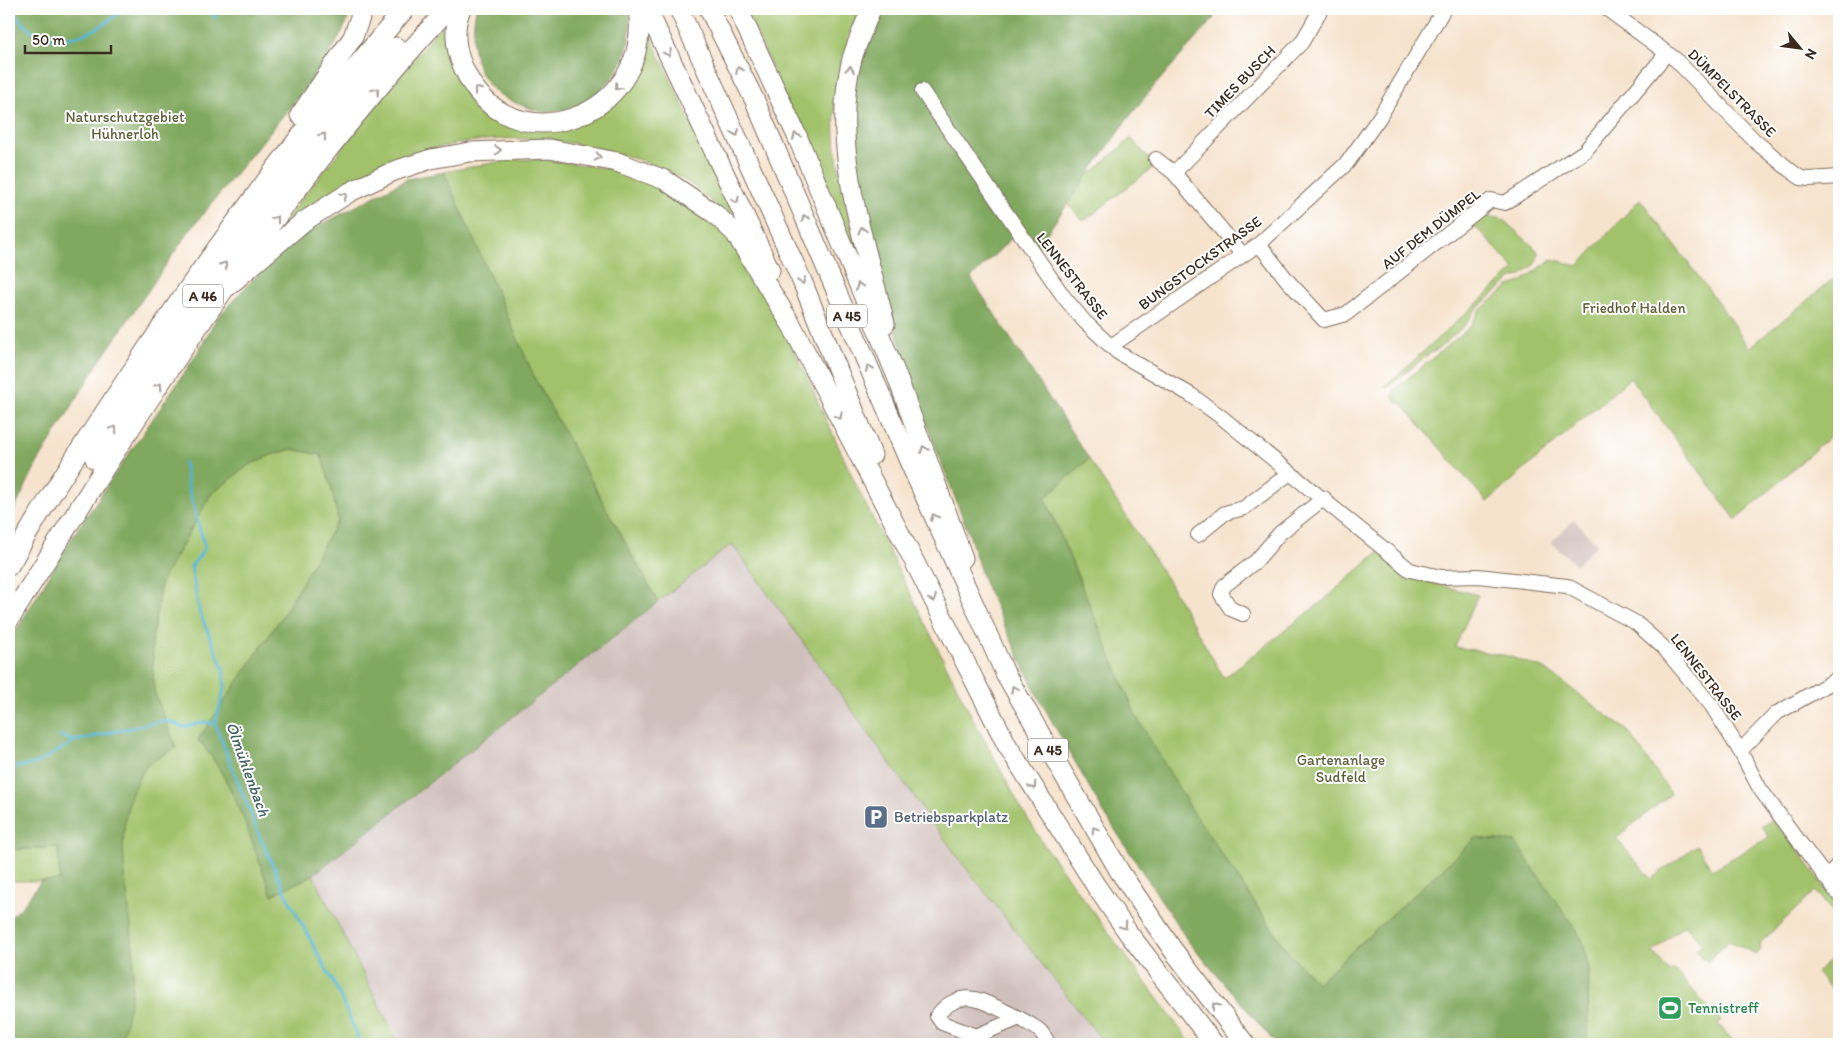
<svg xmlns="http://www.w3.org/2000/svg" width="1848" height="1053" viewBox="0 0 1848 1053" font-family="Itim,sans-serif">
<rect width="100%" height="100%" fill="#fff"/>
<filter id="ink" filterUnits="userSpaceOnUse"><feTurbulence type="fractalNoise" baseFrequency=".02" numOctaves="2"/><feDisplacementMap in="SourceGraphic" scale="10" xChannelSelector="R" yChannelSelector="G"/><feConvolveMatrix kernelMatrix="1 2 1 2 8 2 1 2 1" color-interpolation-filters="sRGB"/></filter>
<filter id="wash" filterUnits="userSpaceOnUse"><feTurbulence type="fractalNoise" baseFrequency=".0096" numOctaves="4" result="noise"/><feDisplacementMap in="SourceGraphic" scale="20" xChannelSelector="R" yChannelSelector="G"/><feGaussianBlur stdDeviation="1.12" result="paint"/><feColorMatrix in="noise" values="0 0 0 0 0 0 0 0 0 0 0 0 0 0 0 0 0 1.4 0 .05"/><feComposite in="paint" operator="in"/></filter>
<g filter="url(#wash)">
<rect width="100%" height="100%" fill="#f6e3cd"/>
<!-- industrial -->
<path fill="#d0c0bc" d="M1574,520L1597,544L1576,565L1551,542Z
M732,544L959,859L1105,1044H399L313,875Z"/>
<!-- green -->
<path fill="#a1c26b" stroke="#6e7644" d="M746,9H860C812,116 841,185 870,291Z
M442,24C445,55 454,82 477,105L582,123L601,114L617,100L628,86L646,27L740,228C724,213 707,196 689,183C664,166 634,158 605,150C482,119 369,153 274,233Z
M1131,138L1155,166L1084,221L1062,199Z
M541,159L604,168L634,176L659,186L715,224L732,244L771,299L857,487L970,713L1021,808L1046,848L1191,1044H1105L959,859L732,544L658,602L536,381L444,172L508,160Z
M1640,199L1720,305L1749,348L1833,279L1839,294V428L1736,520L1630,378L1487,502L1400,402L1398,404L1392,397L1395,389L1469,328L1479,311L1509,286L1521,282L1552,259L1578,266Z
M1483,210L1489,217L1501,218L1536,249L1539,254L1534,265L1520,276L1511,279L1474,311L1466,324L1437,350L1428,354L1387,388L1384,387L1515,269L1470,221Z
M292,449L321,455L331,486L338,520L285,612L198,740C235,780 252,845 272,895L313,875L399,1044H120C129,1017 135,979 133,950C130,890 107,822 145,768C151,760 167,753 176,747L154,691L152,640L161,582L211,494L249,465L271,455Z
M1089,459L1167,579L1224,678L1324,600L1378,552L1406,574L1420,580L1478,595L1455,647L1508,656L1545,669L1628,731L1671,794L1616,838L1651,879L1697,845L1712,870L1769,837L1762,826L1775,818L1838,906L1832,911L1815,891L1761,942L1760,951L1756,954L1729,941L1707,962L1695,950L1702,944L1685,924L1653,952L1670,972L1673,969L1721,1021L1718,1024L1736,1044H1587L1589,970L1582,939L1515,842L1476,838L1317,983L1287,951L1190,807L1136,716L1045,498Z
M58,847L60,881H9V850Z
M1839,951V997L1816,973Z"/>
<!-- forest -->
<path fill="#80a85f" stroke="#5e693e" d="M9,9H350L347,22L335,45L303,91L187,234L97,365L35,467L9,521Z
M476,9H628C639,59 601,107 551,112C541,113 530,108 521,105C475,89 468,52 476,9Z
M880,9H1217L1213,19L1149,92L1126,121L1037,247L1023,227L971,278L1089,459L1045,498L1136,716L1190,807L1287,951L1317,983L1476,838L1515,842L1582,939L1589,970L1587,1044H1276L1188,941L1104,813L1037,695L984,582L969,534L912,386L872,249L852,139L853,100L863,51Z
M444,172L536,381L658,602L313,875L272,895C252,845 235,780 198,740L285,612L338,520L331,486L321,455L292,449L271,455L249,465L211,494L161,582L152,640L154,691L176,748C167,753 151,760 145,768C107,822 130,890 133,950C135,979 129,1017 120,1044H9V918L20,909L41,881L60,880L58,847L9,850V642L75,533L197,354L216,319L253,279L304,234L407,179Z"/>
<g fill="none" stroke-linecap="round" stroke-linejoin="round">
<!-- stream -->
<path stroke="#50b3cf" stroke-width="3" d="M11,9C18,18 26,28 36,33C64,48 103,30 122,9
M209,9L216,18
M184,462L188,487L205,548L191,567L199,611L223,668L225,686L215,724L259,835L287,896L338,991L361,1044
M60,736L75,741
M17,767L38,763L75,741L138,726L161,721L171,722L183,727L205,722L215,724"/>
</g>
</g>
<g filter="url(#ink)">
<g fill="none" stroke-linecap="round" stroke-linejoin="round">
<defs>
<path id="minor" d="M1607,9L1675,59L1755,141L1791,171L1801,178L1809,179L1839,177
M922,91L1064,297L1084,321L1117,352L1191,395L1220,416L1410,570L1441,577L1478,576L1567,586L1636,623L1663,647L1712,706L1740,751L1760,789L1839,895
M1156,159L1174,173
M1259,244L1287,280L1324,320L1346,314L1491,200L1505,203L1585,151L1667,53
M1243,255L1174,173L1302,42L1321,9
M1111,346L1259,244L1347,163L1379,118L1444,9
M1198,535L1225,513L1244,508L1290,473
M1243,614L1231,609L1221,594L1224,586L1256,561L1280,533L1324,498
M1740,751L1777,713L1839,678
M1825,878L1839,864
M1017,1019L976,1036L942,1023L937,1016C945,1004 960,996 974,999C986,1001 1031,1023 1040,1031C1044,1035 1046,1040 1049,1044"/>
<path id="highway" d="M461,9C453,27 455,49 463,67C506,169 654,120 638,9
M647,9L770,270
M679,9L802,281L872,455
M709,9L755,101L909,461L1005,673L1120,872L1173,950L1245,1044
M738,9L797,136L898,379L963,558
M871,9C865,25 857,42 852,59C829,146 865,240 885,324
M300,115L353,37L363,9
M227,287L303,222L350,192L394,171L431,159L470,152L550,149L617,162L665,180L715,214L735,233L792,326L911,555L1007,745L1096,886L1129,934L1214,1044
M95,459C184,314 284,174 396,47
M9,566C44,503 84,444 124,383C210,253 302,127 405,9
M9,620C141,408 277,193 448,9"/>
</defs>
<!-- minor casing -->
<use href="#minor" stroke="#7c6b5b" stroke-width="16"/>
<!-- highway casing -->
<use href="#highway" stroke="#7c6b5b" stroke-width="21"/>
<!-- minor -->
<use href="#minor" stroke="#fff" stroke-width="14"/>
<!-- highway -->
<use href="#highway" stroke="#fff" stroke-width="19"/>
</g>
<!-- one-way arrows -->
<defs><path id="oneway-chevron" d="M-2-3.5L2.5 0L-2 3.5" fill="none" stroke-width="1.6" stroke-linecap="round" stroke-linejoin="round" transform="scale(1.25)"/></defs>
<g stroke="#a79f9a">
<use href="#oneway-chevron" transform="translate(668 53) rotate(65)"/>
<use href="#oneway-chevron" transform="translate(850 69) rotate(-81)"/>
<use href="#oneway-chevron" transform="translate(739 70) rotate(-116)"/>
<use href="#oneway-chevron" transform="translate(618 87) rotate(130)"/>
<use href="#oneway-chevron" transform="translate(477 90) rotate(-128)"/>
<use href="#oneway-chevron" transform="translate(376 91) rotate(-51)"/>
<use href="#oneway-chevron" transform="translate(736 133) rotate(66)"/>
<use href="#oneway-chevron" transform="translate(323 136) rotate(-52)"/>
<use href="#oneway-chevron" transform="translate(796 136) rotate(-114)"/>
<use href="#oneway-chevron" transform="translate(498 150) rotate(-4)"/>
<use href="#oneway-chevron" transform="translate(598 157) rotate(13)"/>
<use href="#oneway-chevron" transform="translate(344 196) rotate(-32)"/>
<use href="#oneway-chevron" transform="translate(736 200) rotate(64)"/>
<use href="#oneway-chevron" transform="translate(805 218) rotate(-113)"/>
<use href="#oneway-chevron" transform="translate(276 219) rotate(-54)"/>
<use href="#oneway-chevron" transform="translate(862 230) rotate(-105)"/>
<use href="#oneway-chevron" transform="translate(224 265) rotate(-54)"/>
<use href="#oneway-chevron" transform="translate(802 281) rotate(67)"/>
<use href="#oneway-chevron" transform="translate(859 286) rotate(-113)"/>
<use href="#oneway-chevron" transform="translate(869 368) rotate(-113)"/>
<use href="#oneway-chevron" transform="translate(159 386) rotate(-56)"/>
<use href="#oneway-chevron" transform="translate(839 416) rotate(62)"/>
<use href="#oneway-chevron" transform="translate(114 429) rotate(-58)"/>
<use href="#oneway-chevron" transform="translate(924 449) rotate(-111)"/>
<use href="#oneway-chevron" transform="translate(934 517) rotate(-114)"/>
<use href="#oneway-chevron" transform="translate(933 599) rotate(64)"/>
<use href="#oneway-chevron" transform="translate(1014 689) rotate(-119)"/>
<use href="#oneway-chevron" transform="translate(1033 786) rotate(58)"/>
<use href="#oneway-chevron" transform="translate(1095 830) rotate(-121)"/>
<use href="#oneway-chevron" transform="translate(1124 926) rotate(55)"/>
<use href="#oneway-chevron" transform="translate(1215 1006) rotate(-126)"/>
</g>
</g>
<!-- icons -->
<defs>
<symbol id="parking-square" viewBox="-11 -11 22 22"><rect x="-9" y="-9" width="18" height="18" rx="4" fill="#5c6f8a" stroke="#fff"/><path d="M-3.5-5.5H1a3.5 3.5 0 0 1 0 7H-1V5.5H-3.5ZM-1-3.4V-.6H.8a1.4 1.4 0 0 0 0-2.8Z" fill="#fff"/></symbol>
<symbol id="stadium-square" viewBox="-11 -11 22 22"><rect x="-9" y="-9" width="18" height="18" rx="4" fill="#2e9e5b" stroke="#fff"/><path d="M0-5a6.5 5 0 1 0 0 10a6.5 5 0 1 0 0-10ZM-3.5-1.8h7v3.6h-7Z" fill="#fff"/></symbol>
</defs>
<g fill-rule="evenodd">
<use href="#parking-square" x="862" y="803" width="28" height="28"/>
<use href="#stadium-square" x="1656" y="994" width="28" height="28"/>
</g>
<g text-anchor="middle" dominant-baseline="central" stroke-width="4" stroke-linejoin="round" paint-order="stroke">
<!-- shield labels -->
<g fill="#fff" stroke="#766a62" stroke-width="1">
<rect x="183" y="284.5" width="40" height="23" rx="4"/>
<rect x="827" y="304.5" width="40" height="23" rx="4"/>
<rect x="1028" y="738.5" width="40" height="23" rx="4"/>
</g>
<g font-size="14" font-weight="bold" fill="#3b2a1e">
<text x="203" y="296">A 46</text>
<text x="847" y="316">A 45</text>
<text x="1048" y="750">A 45</text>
</g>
<!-- street labels -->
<g font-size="15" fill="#3b2a1e" stroke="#fff">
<text transform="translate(1240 82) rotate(-46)">TIMES BUSCH</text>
<text transform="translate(1732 93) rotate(45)">DÜMPELSTRASSE</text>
<text transform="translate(1431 229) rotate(-38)">AUF DEM DÜMPEL</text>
<text transform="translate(1200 263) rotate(-36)">BUNGSTOCKSTRASSE</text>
<text transform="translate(1072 276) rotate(52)">LENNESTRASSE</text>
<text transform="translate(1706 677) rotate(52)">LENNESTRASSE</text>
</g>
<!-- park labels -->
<g font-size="15" fill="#5f5f39" stroke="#fff">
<text x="125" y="117">Naturschutzgebiet<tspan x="125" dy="17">Hühnerloh</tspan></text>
<text x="1634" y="308">Friedhof Halden</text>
<text x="1341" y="760">Gartenanlage<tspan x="1341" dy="17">Sudfeld</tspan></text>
</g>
<!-- service labels -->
<g font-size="15" fill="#4e5e75" stroke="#fff" text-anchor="start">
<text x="894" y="817">Betriebsparkplatz</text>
</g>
<!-- leisure labels -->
<g font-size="15" fill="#27864d" stroke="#fff" text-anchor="start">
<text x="1688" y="1008">Tennistreff</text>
</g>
<!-- water labels -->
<g font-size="16" font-style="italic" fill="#436165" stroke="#fff">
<text transform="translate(248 769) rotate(70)">Ölmühlenbach</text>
</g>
</g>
<!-- margin -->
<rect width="1848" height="1053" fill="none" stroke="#fff" stroke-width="30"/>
<!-- north arrow -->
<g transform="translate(1800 48) rotate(119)" stroke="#ffffff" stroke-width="4" paint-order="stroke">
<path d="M0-4L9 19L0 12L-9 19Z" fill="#3b2a1e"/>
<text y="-8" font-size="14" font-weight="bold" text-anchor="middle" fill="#3b2a1e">N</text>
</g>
<!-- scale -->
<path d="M25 45v8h86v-8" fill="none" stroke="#3b2a1e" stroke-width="2.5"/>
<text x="32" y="45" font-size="15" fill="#3b2a1e" stroke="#ffffff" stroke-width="4" paint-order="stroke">50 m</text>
</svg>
